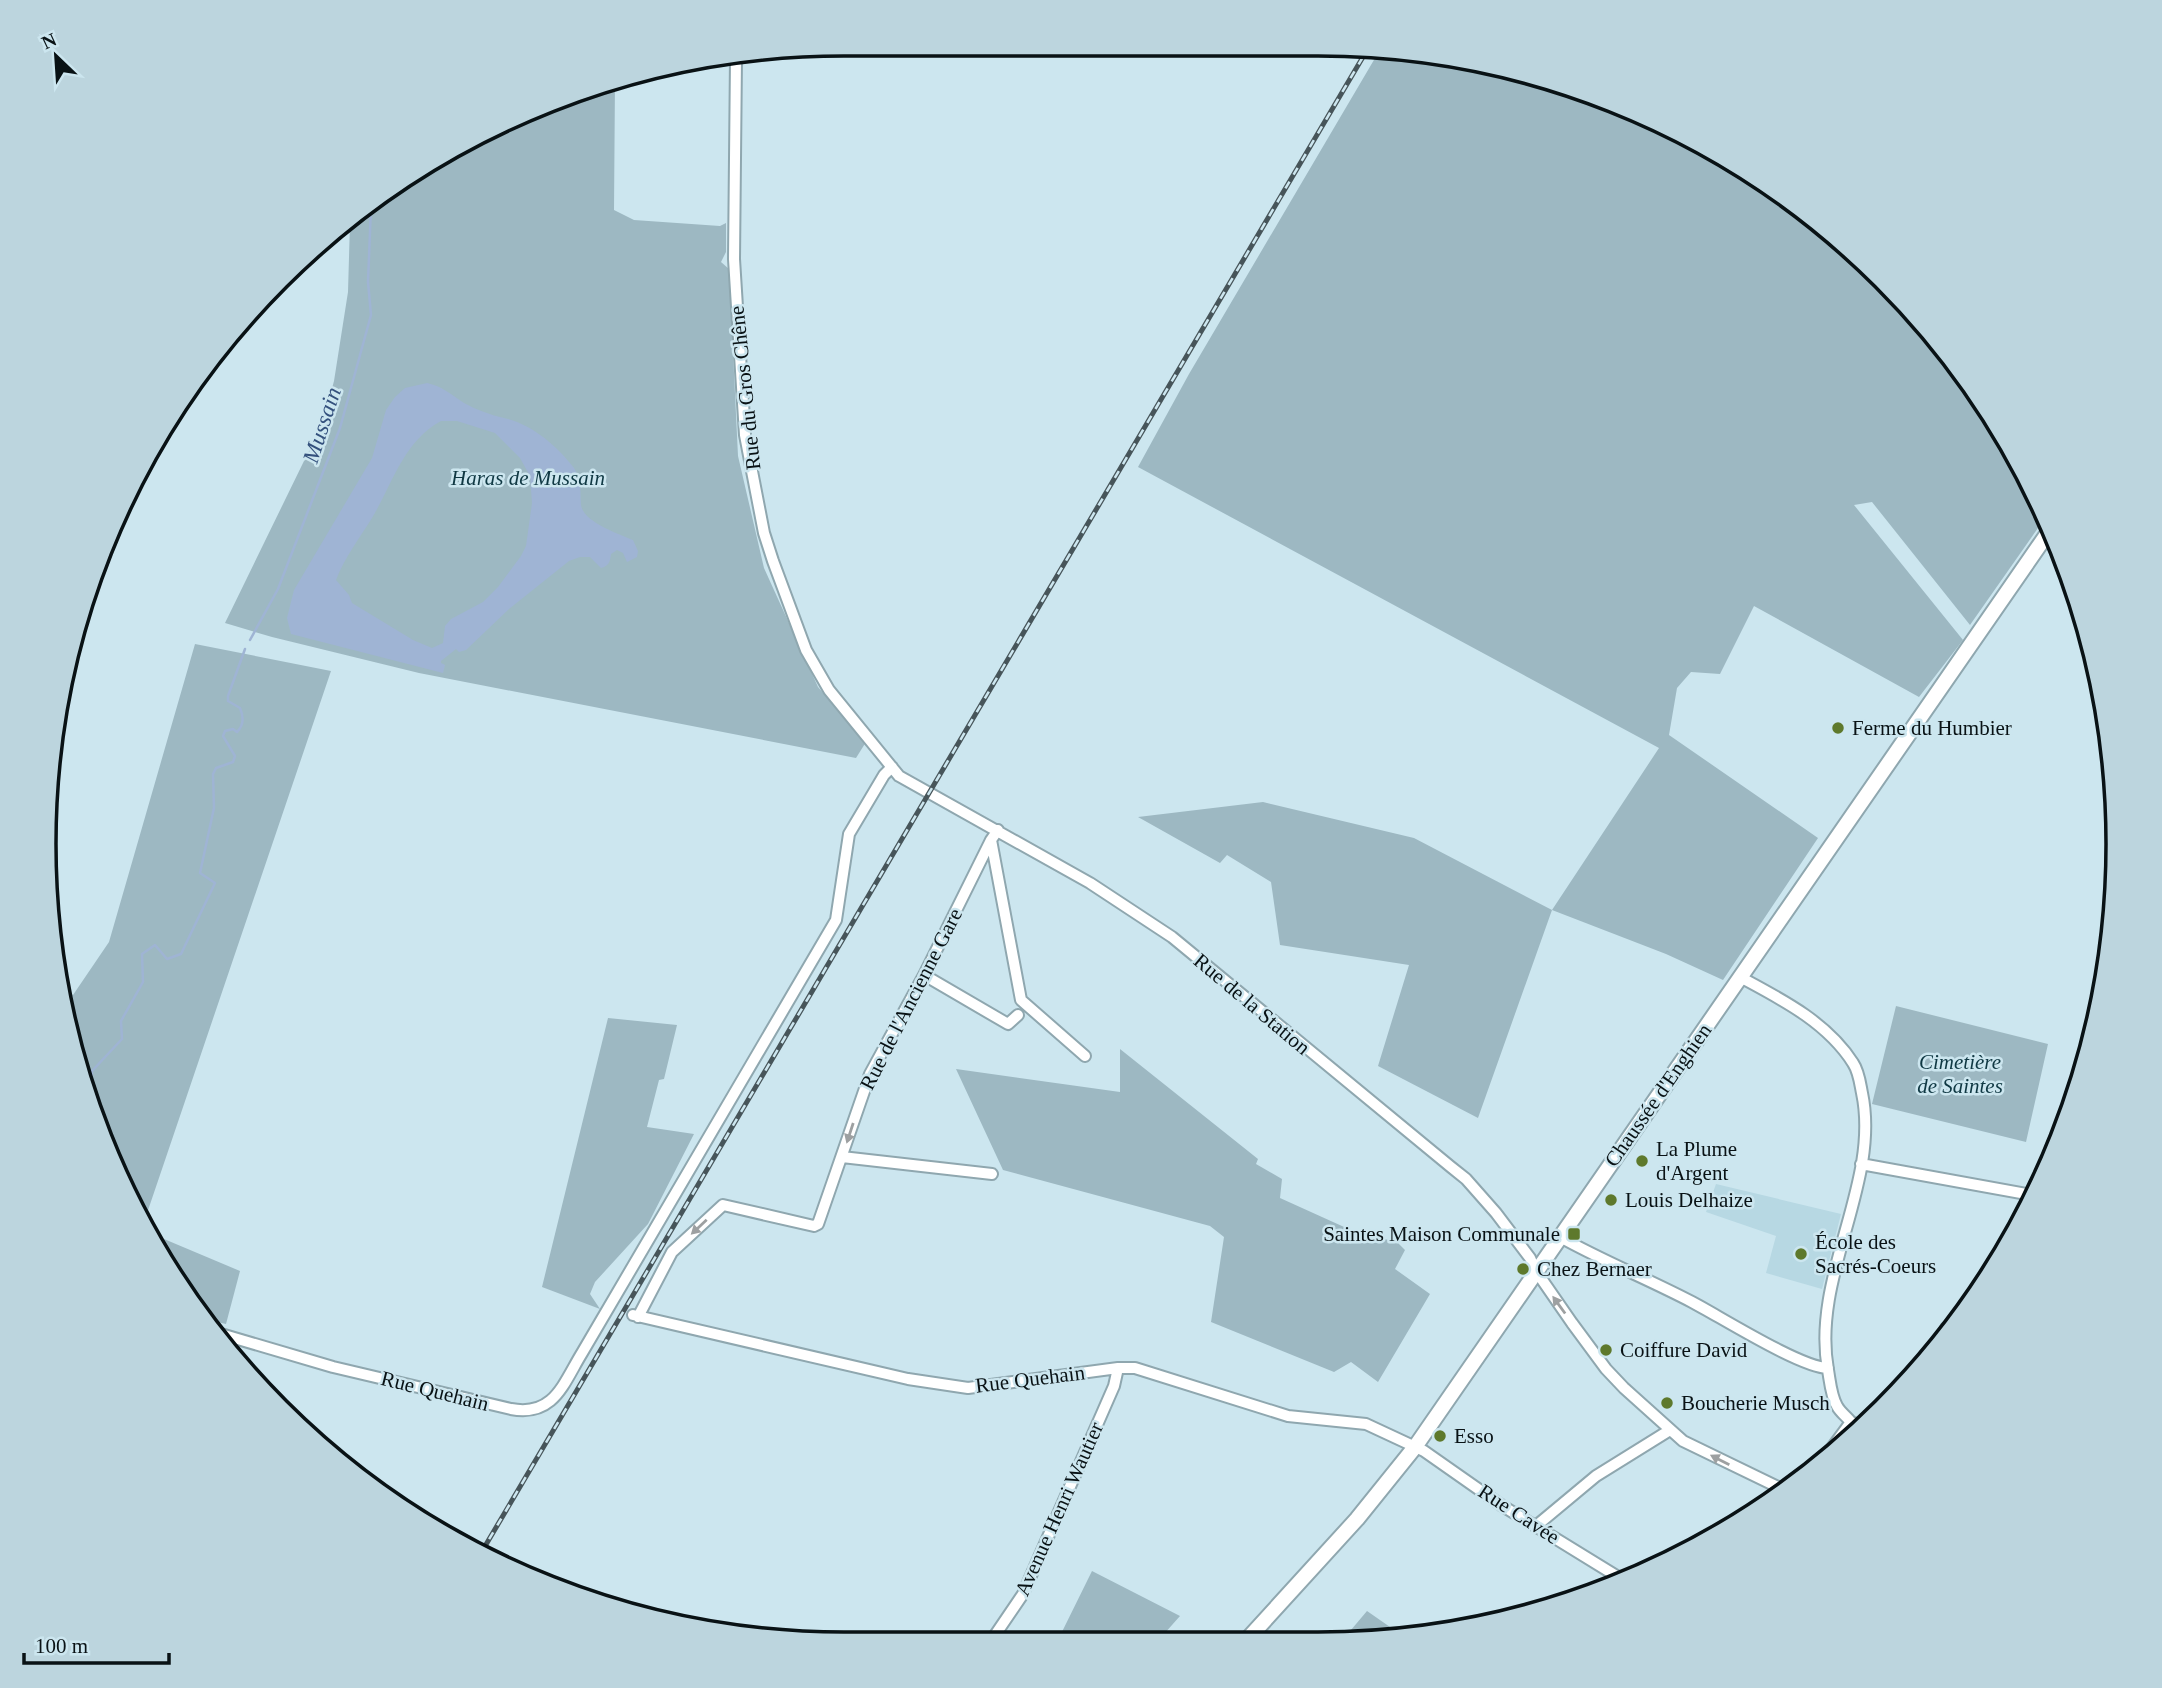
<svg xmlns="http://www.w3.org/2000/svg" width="2162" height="1688" viewBox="0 0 2162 1688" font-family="'Times New Roman',serif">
<rect width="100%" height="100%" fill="#cce6ef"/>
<!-- built -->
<path fill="#b7d8e3" d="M1716,1184L1841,1214L1822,1289L1766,1273L1776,1236L1706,1212Z"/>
<!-- green -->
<path fill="#9db8c2" d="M1381,48L1576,86L1718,151L1805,209L1919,316L2011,444L2045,518L1970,625L1872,502L1854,505L1963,640L1919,697L1754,606L1720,674L1691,672L1677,688L1669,735L1818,838L1723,980L1666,954L1552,910L1478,1118L1378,1066L1409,965L1280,945L1271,882L1227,855L1220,863L1138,817L1263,802L1414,838L1552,910L1659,748L1138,467L1189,374Z
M615,80L614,210L634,220L720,226L726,223V252L721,262L729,269L738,456L764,568L818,687L866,742L856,758L419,673L272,637L225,623L323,422L334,381L348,292L350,223L444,151Z
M195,644L331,671L143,1225L71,1052L63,988L73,995L109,942Z
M1896,1006L2048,1044L2026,1142L1872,1104Z
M608,1018L677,1025L664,1079L659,1080L647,1127L694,1134L648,1224L595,1282L590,1294L600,1309L542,1287Z
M1120,1049L1258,1159L1256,1164L1282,1179L1280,1198L1364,1236L1396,1241L1405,1250L1395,1269L1430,1294L1378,1382L1351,1362L1334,1372L1211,1322L1224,1237L1210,1226L1003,1170L956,1069L1120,1092Z
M145,1231L240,1271L226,1324L204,1319L151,1244Z
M1092,1571L1180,1616L1156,1643L1056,1644Z
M1367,1611L1403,1636L1371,1643H1340Z"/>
<!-- water -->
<path fill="#9fb4d4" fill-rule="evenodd" d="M427,383C442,386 452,395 464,403C477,410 491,415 504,418C532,424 557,446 574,468C582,480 580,492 581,505C583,522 619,534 633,540L638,551L637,557L627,562L623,553L617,550L611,554C610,562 609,566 601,568L590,557H580L569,561L509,609L466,650L459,652L456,649L441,661V663L445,665L443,673L291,634L287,618L294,590L372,458L386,410L395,397L405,388ZM441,421H457L495,433L520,458L530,476L532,503L526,546L521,556L498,587L483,602L451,619L445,626L443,643L432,648L413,640L352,603L349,595L336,580C345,557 359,539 372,518C393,483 403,442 441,421Z"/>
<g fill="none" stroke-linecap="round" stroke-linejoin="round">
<!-- stream -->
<path stroke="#9fb4d4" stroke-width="2.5" d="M250,640L278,589L340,428L371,315L368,282L371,207
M90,1096L92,1071L122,1039L121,1021L143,982L142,954L155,945L167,959L181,954L215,883L200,873L214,808L213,774L216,768L233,762L235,756L223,736L225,731L233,729L237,732C244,725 244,717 240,708L228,701V696L245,649"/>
<defs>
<path id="minor" d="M736,58L734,259L745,435L764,533L773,561L806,650L829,690L899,776L1090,883L1172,937L1451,1167L1466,1179L1496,1213L1530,1258L1536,1271L1572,1323L1606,1369L1624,1388L1683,1441L1784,1490
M991,840L1021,1000L1085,1056
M924,975L1008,1024L1018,1015
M1740,977C1781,999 1827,1022 1853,1063C1859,1072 1860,1083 1862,1093C1881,1183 1811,1276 1828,1370C1830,1381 1831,1396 1837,1406C1840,1412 1847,1417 1851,1422
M842,1157L992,1174
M1861,1164L2037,1196
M1560,1237C1603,1261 1648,1279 1692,1302C1719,1316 1801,1368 1828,1368
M633,1315L908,1379L968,1388L1118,1368H1135L1288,1416L1366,1424L1424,1451L1501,1505L1623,1580
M638,1317L672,1252L723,1205L814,1226L818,1224L870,1074L924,975L991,840L998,830
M214,1332L333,1367L511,1409C554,1417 563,1384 582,1353L836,920L849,834L884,775L892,767
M1941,1344L1946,1328
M1820,1464L1851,1422L1863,1427
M1536,1526L1596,1476L1670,1430
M989,1644L1023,1594L1114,1386L1118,1368"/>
<path id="major" d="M1244,1643L1357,1519L1415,1447L2050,530"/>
</defs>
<!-- minor casing -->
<use href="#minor" stroke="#8fa7af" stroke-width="14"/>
<!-- major casing -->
<use href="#major" stroke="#8fa7af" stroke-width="18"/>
<!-- minor -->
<use href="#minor" stroke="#fff" stroke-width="10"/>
<!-- major -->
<use href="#major" stroke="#fff" stroke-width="14"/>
<defs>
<path id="rail" d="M481,1553L1370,45"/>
</defs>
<!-- rail casing -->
<use href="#rail" stroke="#47555a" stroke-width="5"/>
<!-- rail -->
<use href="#rail" stroke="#cce6ef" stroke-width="2.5" stroke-dasharray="8" stroke-linecap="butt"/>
</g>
<!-- one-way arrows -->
<defs><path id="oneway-solid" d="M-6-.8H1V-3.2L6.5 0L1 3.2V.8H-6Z" transform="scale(1.75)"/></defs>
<g fill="#9da0a1">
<use href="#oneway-solid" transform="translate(850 1133) rotate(108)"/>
<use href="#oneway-solid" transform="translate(699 1227) rotate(137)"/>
<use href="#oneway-solid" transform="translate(1559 1305) rotate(-126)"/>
<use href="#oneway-solid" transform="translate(1720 1460) rotate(-153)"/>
</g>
<!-- markers -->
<g fill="#5e792c" stroke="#cce6ef" stroke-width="2.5">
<circle cx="1838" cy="728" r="7"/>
<circle cx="1642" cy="1161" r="7"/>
<circle cx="1611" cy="1200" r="7"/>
<rect x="1567" y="1227" width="14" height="14" rx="3.5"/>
<circle cx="1801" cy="1254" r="7"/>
<circle cx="1523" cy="1269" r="7"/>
<circle cx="1606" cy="1350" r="7"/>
<circle cx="1667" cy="1403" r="7"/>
<circle cx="1440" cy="1436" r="7"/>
</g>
<g text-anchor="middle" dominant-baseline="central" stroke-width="5" stroke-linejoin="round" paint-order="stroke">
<!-- street labels -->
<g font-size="21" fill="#091215" stroke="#cce6ef">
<text transform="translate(745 388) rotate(-96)">Rue du Gros Chêne</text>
<text transform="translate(911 999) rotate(-63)">Rue de l'Ancienne Gare</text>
<text transform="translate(1252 1004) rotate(40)">Rue de la Station</text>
<text transform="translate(1658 1095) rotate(-55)">Chaussée d'Enghien</text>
<text transform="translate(1030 1379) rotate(-7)">Rue Quehain</text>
<text transform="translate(435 1391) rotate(14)">Rue Quehain</text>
<text transform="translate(1059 1509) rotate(-66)">Avenue Henri Wautier</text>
<text transform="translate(1519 1514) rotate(33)">Rue Cavée</text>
</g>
<!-- park labels -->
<g font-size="21" font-style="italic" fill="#0f3843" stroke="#cce6ef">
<text x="528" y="478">Haras de Mussain</text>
<text x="1960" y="1062">Cimetière<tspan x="1960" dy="24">de Saintes</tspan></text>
</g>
<!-- poi labels -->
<g font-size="21" fill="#091215" stroke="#cce6ef" text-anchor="start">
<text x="1852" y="728">Ferme du Humbier</text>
<text x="1656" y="1149">La Plume<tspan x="1656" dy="24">d'Argent</tspan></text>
<text x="1625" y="1200">Louis Delhaize</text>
<text x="1560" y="1234" text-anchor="end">Saintes Maison Communale</text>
<text x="1815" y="1242">École des<tspan x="1815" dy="24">Sacrés-Coeurs</tspan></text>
<text x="1537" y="1269">Chez Bernaer</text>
<text x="1620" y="1350">Coiffure David</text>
<text x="1681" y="1403">Boucherie Musch</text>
<text x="1454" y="1436">Esso</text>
</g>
<!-- water labels -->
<g font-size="23" font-style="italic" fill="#34517d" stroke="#cce6ef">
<text transform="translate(322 425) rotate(-72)">Mussain</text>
</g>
</g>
<!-- crop -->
<path d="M0 0H2162V1688H0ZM844 56H1318A788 788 0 0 1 2106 844V844A788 788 0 0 1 1318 1632H844A788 788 0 0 1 56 844V844A788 788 0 0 1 844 56Z" fill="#bcd5de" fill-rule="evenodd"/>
<path fill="none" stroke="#091215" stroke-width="3.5" d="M844 56H1318A788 788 0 0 1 2106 844V844A788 788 0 0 1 1318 1632H844A788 788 0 0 1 56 844V844A788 788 0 0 1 844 56Z"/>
<!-- north arrow -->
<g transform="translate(56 56) rotate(335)" stroke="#cce6ef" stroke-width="5" paint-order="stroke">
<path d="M0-5L12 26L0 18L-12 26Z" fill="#091215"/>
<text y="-10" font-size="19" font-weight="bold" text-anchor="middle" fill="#091215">N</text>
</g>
<!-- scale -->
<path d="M24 1653v10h145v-10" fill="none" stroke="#091215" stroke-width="3.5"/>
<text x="35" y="1653" font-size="21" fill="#091215" stroke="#cce6ef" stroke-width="5" paint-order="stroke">100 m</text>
</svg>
